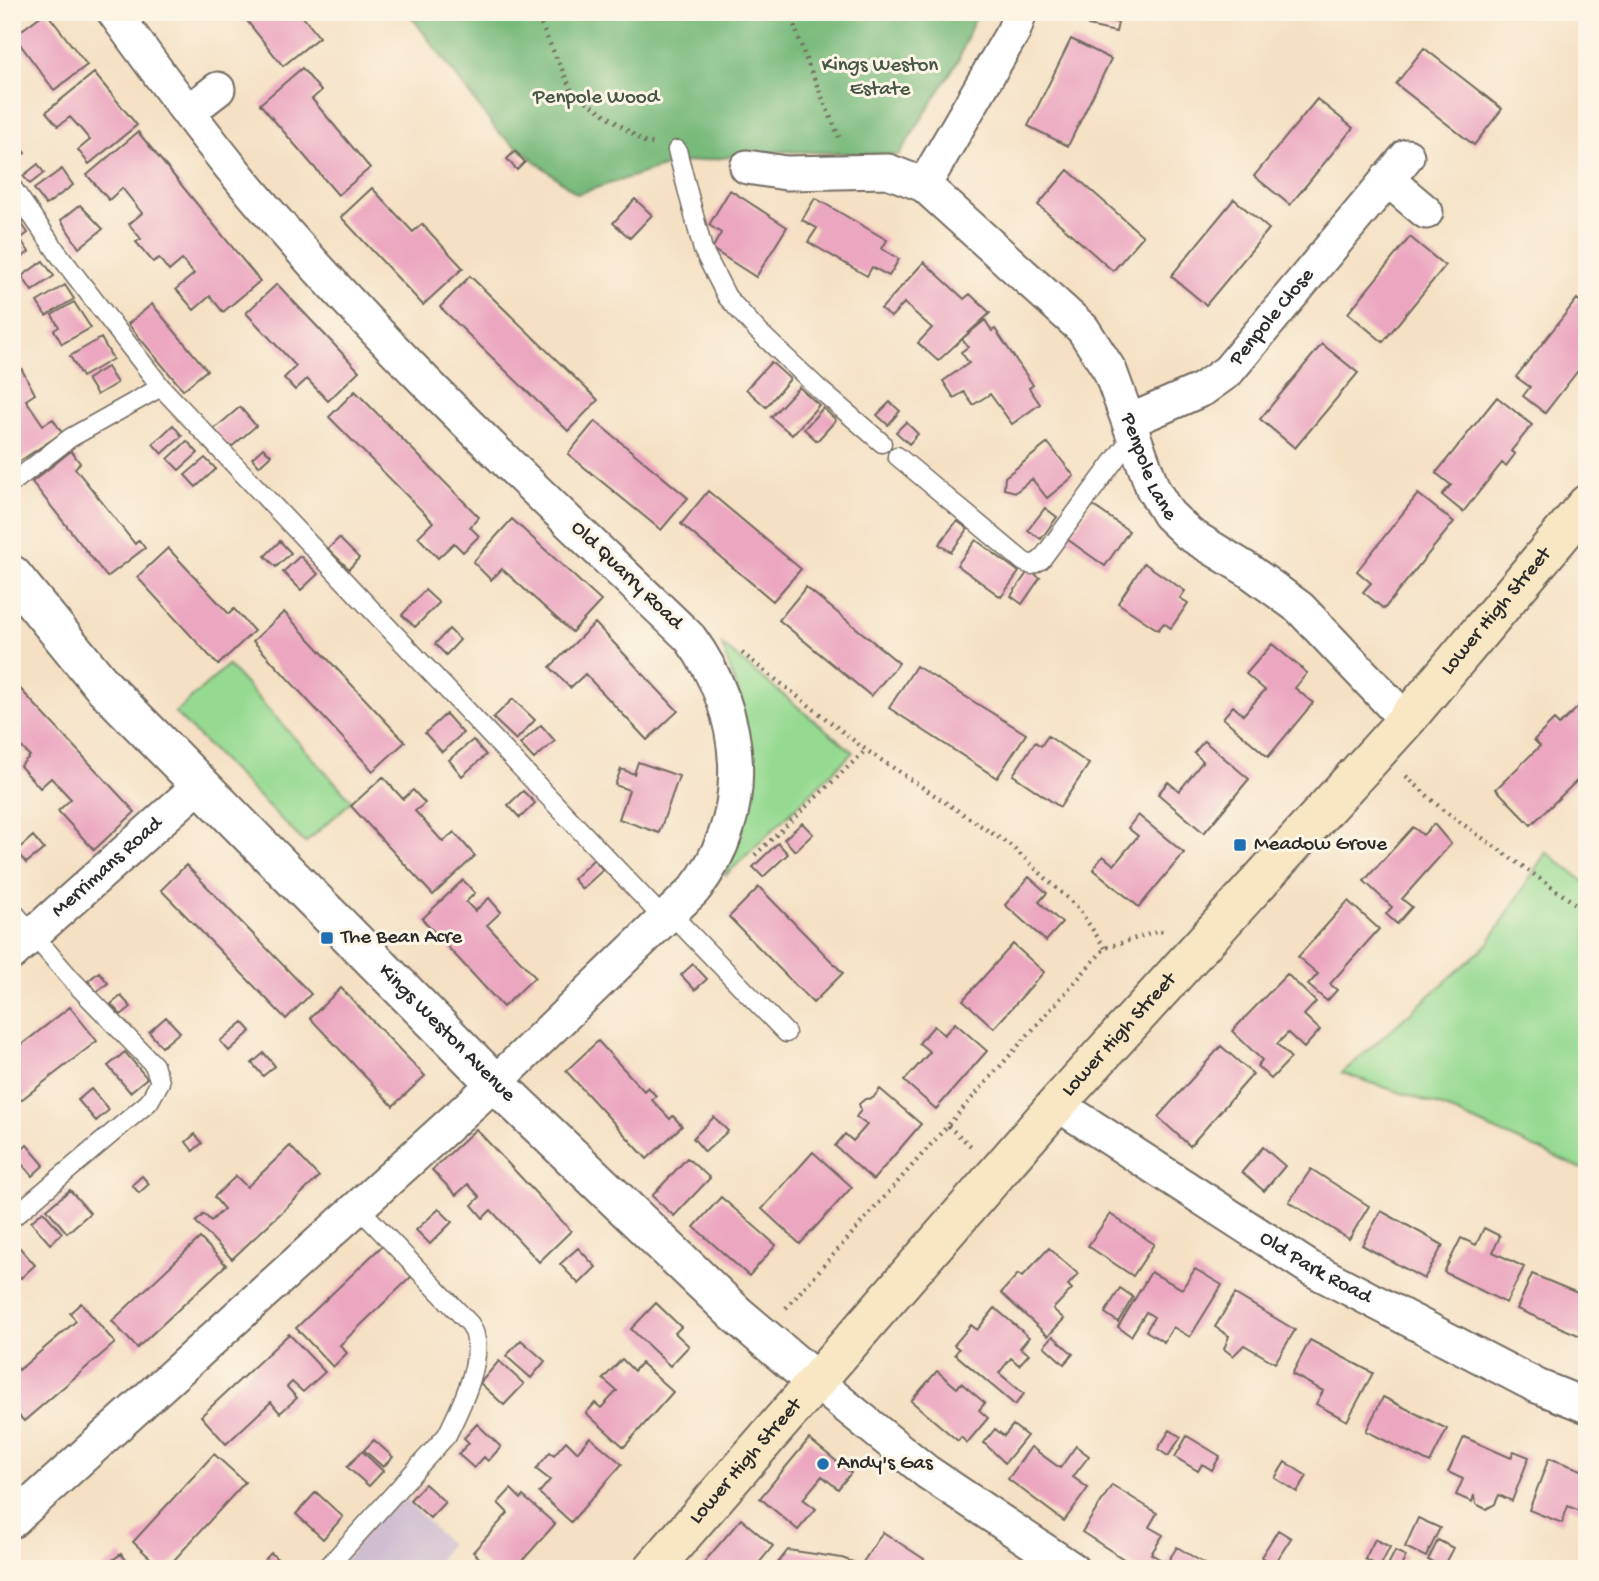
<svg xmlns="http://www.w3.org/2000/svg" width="1599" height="1581" viewBox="0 0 1599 1581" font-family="'Gochi Hand',sans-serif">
<rect width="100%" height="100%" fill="#fcf5e5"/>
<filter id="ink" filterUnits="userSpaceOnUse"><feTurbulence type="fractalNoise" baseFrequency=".0143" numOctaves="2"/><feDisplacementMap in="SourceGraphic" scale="14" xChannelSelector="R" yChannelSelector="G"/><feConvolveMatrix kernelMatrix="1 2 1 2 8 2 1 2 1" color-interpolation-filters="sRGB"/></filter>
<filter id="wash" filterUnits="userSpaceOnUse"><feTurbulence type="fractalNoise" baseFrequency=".00686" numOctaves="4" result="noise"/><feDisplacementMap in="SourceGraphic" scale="28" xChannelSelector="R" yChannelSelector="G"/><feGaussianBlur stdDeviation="1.57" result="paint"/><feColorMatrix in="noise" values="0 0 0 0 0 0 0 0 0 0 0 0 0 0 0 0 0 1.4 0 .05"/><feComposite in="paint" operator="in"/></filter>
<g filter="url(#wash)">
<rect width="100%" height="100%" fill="#f5e0c4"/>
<!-- industrial -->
<path fill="#cfbdd0" d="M398,1491L449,1544L434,1569H338Z"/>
<!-- green -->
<path fill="#96da92" stroke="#60825e" stroke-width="2" d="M722,645L853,752L725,876L737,839L741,702Z
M228,665L352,801L305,843L175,713Z
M1546,852L1587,884V1171L1440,1106L1342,1073L1489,943Z"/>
<!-- forest -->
<path fill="#78ba7c" stroke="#527254" stroke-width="2" d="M408,12H977L958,61L899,155L779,151L672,164L577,194L498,132Z"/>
<g id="blocks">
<!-- building -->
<path fill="#eba6c0" d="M46,12L87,65L54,90L14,36Z
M240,12H299L319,37L283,66Z
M1090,16L1118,23L1116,32L1088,26Z
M1071,39L1111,59L1068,146L1028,126Z
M1424,48L1502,109L1474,145L1396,84Z
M302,68L321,91L312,99L370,168L338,195L260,104Z
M94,73L137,125L89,164L78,150L90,140L80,128L70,117L58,126L46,112Z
M1317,99L1353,128L1290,205L1254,176Z
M138,132L260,281L223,312L210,296L194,310L176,289L194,274L182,260L169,271L159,258L153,262L136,242L141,239L129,224L142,213L122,188L109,200L87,175Z
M12,134L25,153L12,162Z
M515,151L525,162L517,170L507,159Z
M38,164L44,173L30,184L23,176Z
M62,169L73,185L46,205L34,189Z
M1068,170L1143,236L1113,271L1038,205Z
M372,188L413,232L422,224L463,268L423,305L341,217Z
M730,190L787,227L756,277L712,249L721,233L709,225Z
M815,198L887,240L882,249L899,259L889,276L872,267L867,276L808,242L817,228L802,220Z
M635,199L652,215L630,238L613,223Z
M1234,199L1269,229L1206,305L1171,276Z
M80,205L103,229L79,248L61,220Z
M18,218L28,233L12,245V222Z
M1410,237L1445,266L1383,342L1348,313Z
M21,240L29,252L17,261L12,255V247Z
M43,261L54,276L32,291L22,276Z
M924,262L964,299L970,294L990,313L938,361L918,343L932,328L904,303L891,317L881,309Z
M470,276L598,400L568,431L440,307Z
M277,284L359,371L328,401L307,379L295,390L284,378L296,366L246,313Z
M65,285L74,299L46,316L37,302Z
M1577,299L1587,307V359L1545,413L1523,396L1530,387L1516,377Z
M74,302L91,328L62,344L54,330L59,327L52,315Z
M152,304L207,370L183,390L128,324Z
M985,320L992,331L995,329L1033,385L1029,388L1040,404L1012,424L990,394L973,405L964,392L954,398L943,381L969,363L961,352L968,347L962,339Z
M101,338L113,359L82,377L70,356Z
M1322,344L1358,373L1295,448L1260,419Z
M771,362L790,379L766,407L746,389Z
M107,367L117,383L97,395L87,379Z
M21,368L35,394L26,400L43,425L53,419L62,433L17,463L12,455V374Z
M799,387L819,405L792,435L771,417Z
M355,391L479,517L470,527L479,536L463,552L454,543L438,558L418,537L433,522L329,417Z
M1497,397L1532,425L1511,451L1515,454L1506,466L1502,463L1463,512L1442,495L1451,485L1436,473Z
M890,402L900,411L888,425L877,415Z
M240,407L256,426L230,448L214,429Z
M823,408L836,420L817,441L804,429Z
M595,421L688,498L661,530L568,454Z
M906,422L918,434L909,444L896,432Z
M173,425L182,436L162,454L153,444Z
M187,441L198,453L179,470L168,459Z
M1048,443L1074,476L1047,498L1032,479L1016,492L1004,489L1005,477Z
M263,448L271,455L259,466L252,458Z
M71,451L80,463L75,468L135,544L139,540L145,548L107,577L32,482Z
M205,458L216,469L196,487L185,475Z
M708,491L801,569L773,601L681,524Z
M1418,494L1454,522L1384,609L1363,592L1371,583L1357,571Z
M1092,505L1129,531L1105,566L1067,539Z
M1045,508L1057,517L1041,539L1028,530Z
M512,519L601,601L572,632L502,569L491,580L473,562Z
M957,521L968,529L951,552L939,544Z
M339,538L359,558L349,569L328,549Z
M976,540L1019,572L1001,597L957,565Z
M280,541L291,553L276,567L265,556Z
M168,548L229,614L234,609L254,631L218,665L137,577Z
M300,556L318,574L301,590L283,572Z
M1144,563L1185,591L1180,598L1188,603L1171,628L1164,623L1158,630L1118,603Z
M1029,570L1040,578L1022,604L1011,596Z
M806,587L899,663L871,696L779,620Z
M425,590L439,603L415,627L402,615Z
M284,612L405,742L373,771L253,641Z
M595,623L678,711L647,740L585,674L570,688L550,667Z
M449,629L460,640L446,655L435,644Z
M1272,644L1307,673L1295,688L1313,703L1268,757L1223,718L1233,706L1243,715L1265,690L1246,674Z
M916,666L1026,734L997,778L889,708Z
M12,680L135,812L94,850L58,811L71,799L51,778L40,788L20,766L30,756L12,737Z
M513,699L535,720L516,740L493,718Z
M1587,699V771L1531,825L1496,789L1540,746L1534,740L1554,720L1559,725Z
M446,714L463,733L442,752L425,733Z
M541,725L555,741L534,759L520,744Z
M1048,736L1089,764L1060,807L1013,775L1035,742L1041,746Z
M473,740L486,755L462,776L449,760Z
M1204,741L1249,779L1204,833L1158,794L1168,782L1179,791L1203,761L1194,753Z
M638,762L679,776L659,833L619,819L629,790L615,785L621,769L634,774Z
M383,777L403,799L413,790L425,803L415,811L443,842L454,832L475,856L433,895L351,806Z
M523,791L535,803L520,818L508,805Z
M1138,815L1184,853L1139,907L1093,869L1103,856L1114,865L1138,836L1128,828Z
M802,823L813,834L795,851L784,839Z
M1434,824L1451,844L1402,899L1412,907L1397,924L1386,914L1392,907L1364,881L1413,827L1423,835Z
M33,836L44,849L26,863L16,851Z
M778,843L788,854L763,877L753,867Z
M594,859L603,870L582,889L573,879Z
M186,865L311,994L286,1019L161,890Z
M1029,877L1047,893L1039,902L1062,923L1046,941L1005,905Z
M463,880L475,893L466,902L475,911L489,898L501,912L487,925L535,977L503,1007L422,919Z
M759,887L843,973L813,1003L729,917Z
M1348,901L1379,929L1330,984L1337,990L1327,1001L1308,985L1318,974L1298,957Z
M1013,944L1044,972L994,1028L963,1000Z
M693,964L707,979L695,990L681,975Z
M99,972L108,983L97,992L88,981Z
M1287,974L1316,1002L1304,1015L1320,1030L1304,1048L1288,1033L1277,1044L1291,1058L1271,1079L1257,1066L1262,1060L1232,1031Z
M341,988L425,1076L393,1106L310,1018Z
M121,996L131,1007L121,1015L111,1004Z
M70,1007L97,1041L12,1107V1052Z
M166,1017L180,1032L162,1047L149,1032Z
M243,1022L251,1031L229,1051L220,1041Z
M955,1023L987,1051L936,1109L904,1081L930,1052L919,1043L934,1026L944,1035Z
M598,1041L644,1091L648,1087L656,1096L652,1100L670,1119L673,1116L682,1126L647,1159L566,1071Z
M1221,1046L1253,1074L1190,1146L1158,1117Z
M125,1052L147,1078L130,1092L108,1066Z
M264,1053L275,1066L263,1076L252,1063Z
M91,1089L109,1110L96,1121L78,1100Z
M880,1089L921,1124L873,1180L835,1146L845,1134L853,1141L867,1125L856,1117L861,1110L859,1104L865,1099L873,1098Z
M714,1117L728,1131L705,1152L693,1138Z
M476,1129L571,1231L539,1262L491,1210L483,1218L472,1205L480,1197L468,1184L456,1195L432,1170Z
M195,1134L202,1143L193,1151L186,1142Z
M27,1145L44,1165L32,1176L15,1156Z
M290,1146L319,1177L232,1259L196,1222L204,1214L211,1221L224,1209L214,1197L236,1176L247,1187Z
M1263,1147L1285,1166L1264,1191L1242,1172Z
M813,1152L852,1187L800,1244L762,1209Z
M687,1158L710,1178L674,1216L652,1196Z
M1311,1169L1369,1206L1349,1239L1289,1202Z
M142,1176L149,1184L139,1193L132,1185Z
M70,1190L90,1213L67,1233L47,1209Z
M721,1197L776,1245L749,1276L694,1227Z
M439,1209L452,1222L430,1244L416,1230Z
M43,1211L62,1233L50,1244L31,1222Z
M1381,1211L1443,1245L1424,1279L1362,1245Z
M1110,1214L1154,1244L1133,1276L1088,1246Z
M1484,1228L1500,1236L1493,1252L1524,1267L1506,1303L1444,1272L1461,1238L1476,1245Z
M200,1238L226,1265L137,1348L112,1321Z
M12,1239L35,1265L21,1278L12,1268Z
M383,1245L412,1276L340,1345L347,1353L333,1367L296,1328Z
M578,1248L596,1267L579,1284L560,1264Z
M1049,1248L1078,1274L1068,1285L1072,1289L1053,1309L1064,1319L1048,1336L1001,1293L1018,1274L1022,1277Z
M1195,1269L1222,1285L1190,1337L1173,1327L1164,1342L1146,1331L1154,1317L1146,1312L1131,1336L1118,1327L1151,1272L1182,1289Z
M1532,1274L1587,1297V1329L1583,1337L1517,1309Z
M1120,1288L1133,1297L1118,1322L1105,1313Z
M1235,1294L1295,1330L1275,1363L1244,1345L1233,1356L1224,1349L1229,1336L1215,1327Z
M81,1303L115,1343L24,1421L12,1408V1361L19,1370L76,1321L70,1313Z
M656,1303L681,1327L675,1333L689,1346L670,1366L631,1329Z
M995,1308L1029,1337L1020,1348L1029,1354L1019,1365L1011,1358L999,1373L1024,1394L1015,1405L955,1354L959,1349L954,1345L971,1325L977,1330Z
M289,1334L325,1372L303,1392L292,1382L287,1387L297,1398L280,1413L271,1402L226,1444L201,1416Z
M1053,1336L1073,1354L1064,1364L1044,1346Z
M521,1340L545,1361L531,1378L506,1356Z
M1310,1340L1373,1373L1347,1421L1316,1404L1323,1391L1292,1374Z
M622,1359L634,1371L641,1363L673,1392L624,1447L586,1413L595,1403L601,1408L617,1391L603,1379Z
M499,1361L524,1384L504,1405L480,1383Z
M937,1371L957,1388L961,1383L985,1403L979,1410L988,1418L967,1443L961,1437L958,1441L911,1401Z
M1383,1397L1447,1429L1430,1463L1366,1431Z
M477,1424L501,1447L488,1461L484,1457L474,1468L458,1454L469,1443L464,1438Z
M1013,1425L1027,1436L1005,1463L984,1443L995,1429L1004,1436Z
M1170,1430L1181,1437L1168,1456L1158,1449Z
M1187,1436L1220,1456L1212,1470L1202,1464L1198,1471L1175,1457Z
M590,1437L622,1464L571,1522L539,1493L550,1480L536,1469L550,1452L554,1455L566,1441L577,1452Z
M1464,1437L1511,1458L1514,1451L1529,1457L1512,1501L1499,1495L1495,1504L1486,1509L1476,1504L1474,1495L1472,1502L1456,1495L1463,1479L1448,1472Z
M809,1439L851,1473L838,1489L822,1476L803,1499L816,1509L798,1530L760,1498Z
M374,1440L393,1457L383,1467L364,1450Z
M1076,1446L1089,1456L1073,1477L1088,1488L1064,1521L1008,1479L1031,1447L1060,1468Z
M362,1451L383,1471L369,1486L347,1467Z
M214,1454L245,1482L166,1569H162L133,1542Z
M1549,1458L1587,1472V1514L1568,1506L1562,1523L1529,1510Z
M1285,1462L1307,1476L1297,1492L1275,1478Z
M425,1484L445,1502L430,1518L410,1500Z
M1112,1485L1157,1513L1149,1527L1163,1535L1151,1554L1160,1559L1154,1569H1139L1082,1532Z
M511,1489L521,1499L523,1496L555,1524L515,1569H491L473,1552L508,1513L498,1503Z
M316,1492L343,1517L323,1539L296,1514Z
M1418,1518L1440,1528L1426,1557L1405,1547Z
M741,1519L773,1546L754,1569H698Z
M1278,1530L1291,1538L1274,1565L1261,1557Z
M883,1532L924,1559L918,1569H773L788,1550L842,1558L861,1565Z
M1375,1539L1390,1547L1380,1567L1365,1559Z
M1438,1540L1453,1548L1443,1567L1428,1560Z
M1177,1547L1205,1564L1212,1569H1163Z
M1395,1551L1406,1556L1400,1569H1390L1387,1567Z
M271,1553L288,1569H264L260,1565Z
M121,1554L131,1569H100Z"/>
</g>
</g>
<g filter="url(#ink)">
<use href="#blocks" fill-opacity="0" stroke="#726a61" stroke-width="2"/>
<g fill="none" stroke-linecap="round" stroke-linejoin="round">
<defs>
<path id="service" d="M677,150L703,250L727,297L758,331L818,388L882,443
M12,187L57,252L161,387L664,919
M897,456L1024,562L1032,565L1041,560L1134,434
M12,483L70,438L161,387
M12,910L71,979L154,1065L160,1082L149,1102L12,1218
M670,913L786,1033
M326,1569L447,1435C461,1407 489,1351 470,1324L358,1207"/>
<g id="minor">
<path d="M188,112L218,89"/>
<path id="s1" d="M747,167L786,173L888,171L924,185L1083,329L1110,371L1153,489L1168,514L1189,534L1248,570L1300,608L1406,720"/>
<path d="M1387,179L1426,212"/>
<path d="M924,185L1014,30L1020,12"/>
<path id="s2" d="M1130,421L1203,389L1228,371L1407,156"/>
<path id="s3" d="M12,953L201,784"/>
<path id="s4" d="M1057,1104L1310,1268L1537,1386L1587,1406"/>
<path d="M815,1381L927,1472L1072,1569"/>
<path d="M12,1521L495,1083L694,890C755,814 745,713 690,638C536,490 378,345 242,181C197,126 155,69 114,12"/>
</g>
<g id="tertiary">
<path id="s5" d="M12,575L102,685L495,1083L736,1314L815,1381"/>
</g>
<g id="secondary">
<path id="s6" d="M653,1569L1057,1104L1406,720L1587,504"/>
</g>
</defs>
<!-- service casing -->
<use href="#service" stroke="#726a61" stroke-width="21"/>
<!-- minor casing -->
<use href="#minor" stroke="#726a61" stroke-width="37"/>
<!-- tertiary casing -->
<use href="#tertiary" stroke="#726a61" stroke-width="42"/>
<!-- secondary casing -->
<use href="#secondary" stroke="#726a61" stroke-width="42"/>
<!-- path -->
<path stroke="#726a61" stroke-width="4.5" stroke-dasharray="2 5" stroke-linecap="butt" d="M535,12L572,91L644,142L654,144
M790,12L805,57L839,137
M742,653L866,750L1010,845L1078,908L1105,948
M1406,776L1443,810L1587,912
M755,855L866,750
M948,1126L971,1146
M786,1308L1105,948L1159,931L1165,932"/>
<!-- service -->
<use href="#service" stroke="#fff" stroke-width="18"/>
<!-- minor -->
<use href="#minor" stroke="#fff" stroke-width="33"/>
<!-- tertiary -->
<use href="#tertiary" stroke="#fff" stroke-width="38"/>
<!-- secondary -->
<use href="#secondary" stroke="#f9e7c3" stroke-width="38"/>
</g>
</g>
<!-- markers -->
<g fill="#1f6fb2" stroke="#fcf5e5" stroke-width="2.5">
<rect x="1233" y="838" width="14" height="14" rx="3.5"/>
<rect x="320" y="931" width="14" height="14" rx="3.5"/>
<circle cx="823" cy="1464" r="7"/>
</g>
<g text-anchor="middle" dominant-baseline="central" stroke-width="6" stroke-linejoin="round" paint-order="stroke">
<!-- park labels -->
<g font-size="21" fill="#465745" stroke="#fcf5e5">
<text x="880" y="66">Kings Weston<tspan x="880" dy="24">Estate</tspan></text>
<text x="596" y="98">Penpole Wood</text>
</g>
<!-- street labels -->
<g font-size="21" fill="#2b2b2b" stroke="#fcf5e5">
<text stroke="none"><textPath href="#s2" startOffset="180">Penpole Close</textPath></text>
<text stroke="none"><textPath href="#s1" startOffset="548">Penpole Lane</textPath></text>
<text transform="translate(626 576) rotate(44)">Old Quarry Road</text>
<text stroke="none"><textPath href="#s6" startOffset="1276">Lower High Street</textPath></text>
<text stroke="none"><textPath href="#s3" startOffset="128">Merrimans Road</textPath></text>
<text stroke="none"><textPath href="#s5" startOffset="632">Kings Weston Avenue</textPath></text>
<text stroke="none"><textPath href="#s6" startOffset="709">Lower High Street</textPath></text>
<text stroke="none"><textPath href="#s4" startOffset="306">Old Park Road</textPath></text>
<text stroke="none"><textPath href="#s6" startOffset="142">Lower High Street</textPath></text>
</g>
<!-- poi labels -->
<g font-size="21" fill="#2b2b2b" stroke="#fcf5e5" text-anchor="start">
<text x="1254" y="845">Meadow Grove</text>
<text x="341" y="938">The Bean Acre</text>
<text x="837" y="1464">Andy's Gas</text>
</g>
</g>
<!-- margin -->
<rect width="1599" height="1581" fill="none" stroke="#fcf5e5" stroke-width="42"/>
</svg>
